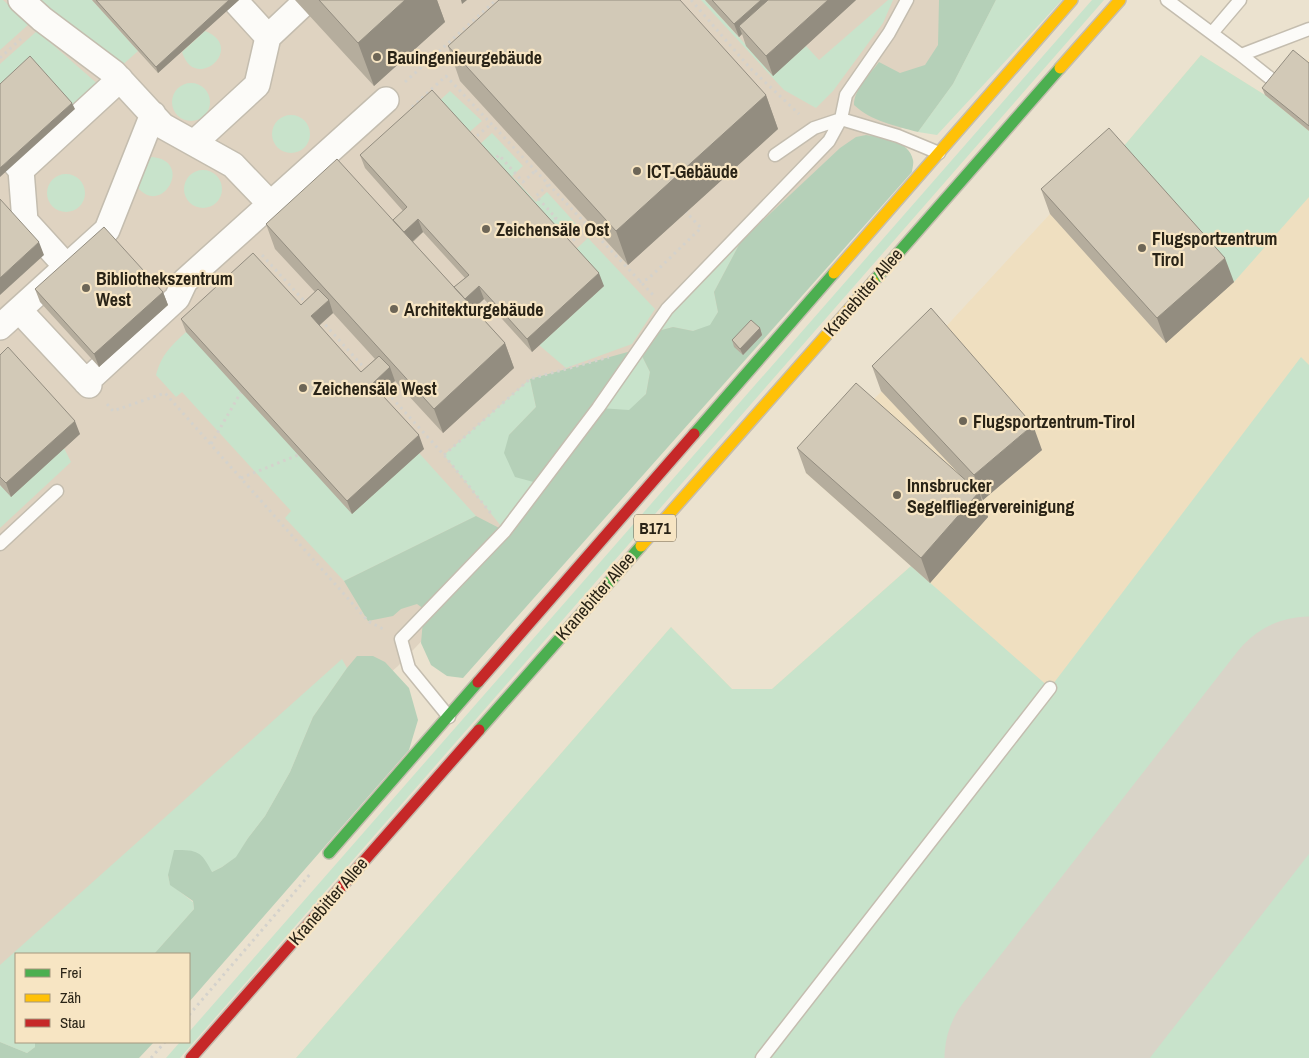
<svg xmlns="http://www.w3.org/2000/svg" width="1309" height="1058" viewBox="0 0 1309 1058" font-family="'Archivo Narrow',sans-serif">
<rect width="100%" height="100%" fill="#ebe2cf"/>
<!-- built -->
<path fill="#efdfc0" d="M1201,55L1268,97L1309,59V1058H296L671,627L732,689H772L911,566L806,473L865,408L940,333L1050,214L1118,153Z"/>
<!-- education -->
<path fill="#dfd3c1" d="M0,0H960L898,136L398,666L68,954H16L0,1014Z"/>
<!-- green -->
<path fill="#c8e3cb" d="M0,0H3L29,24L0,50Z
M41,0H92L138,51L118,69Z
M701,0H705L773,75L806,46L819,60L888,0H893L883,23L833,91L816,108L784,90Z
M996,0H1062L937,135L918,132L953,84Z
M1092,0H1104L180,1058H166L180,1042H189V1032Z
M37,31L100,86L75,109L0,93V64Z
M205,31C247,47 195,94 182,52Z
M1201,55L1265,95L1309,131V197L1234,282L1118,153Z
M172 102a19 19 0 1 1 38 0a19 19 0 1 1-38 0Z
M450,91L482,121L466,135L437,103Z
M272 134a19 19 0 1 1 38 0a19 19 0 1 1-38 0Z
M492,133L523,166L512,176L536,202L547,192L577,225L562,239L477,147Z
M153,157C195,162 160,220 136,185L147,158Z
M184 189a19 19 0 1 1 38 0a19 19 0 1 1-38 0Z
M47 193a19 19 0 1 1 38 0a19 19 0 1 1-38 0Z
M588,238L655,309L632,344L566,368L539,345L573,252Z
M741,241L714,292L718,312L710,326L693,331L673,327L654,332L668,314Z
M186,332L419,453L476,516L344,581L285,518L291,511L182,392L176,397L156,375C162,354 170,347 186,332Z
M640,352L650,372L646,394L629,411L598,408Z
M1301,357L1309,365V1058H296L671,627L732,689H772L911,566L1050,688Z
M530,379L536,407L509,435L541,484L505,531L444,455Z
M64,448L71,462L0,528V485L11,496Z
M342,659L347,668L313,717L290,772L265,816L248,838L237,857L222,867L212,872L168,875L170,884L193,902L194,909L154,954H16V1042H35V1047L27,1053L0,1042V965Z"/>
<!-- forest -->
<path fill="#b5d0b8" d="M939,0H996L953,84L918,132C896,126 871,121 854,105C854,89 870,74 879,62L900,73L925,65L938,45Z
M866,135C882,137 909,140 913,160C914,164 912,169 912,172L463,678L447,676L431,665L421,643L424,609L417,604L401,609L393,616L368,621L344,581L476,516L505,531L541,484L515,477L504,453L509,435L536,407L530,379L635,350L599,408L629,410L646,394L650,372L640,352L654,332L673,327L693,331L710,325L718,312L714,292L741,241L840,148L856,137Z
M357,656H373L385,662L409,688L418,720L409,750L189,1002V954H154L194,909L193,901L170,885L168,875L174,850C198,850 201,851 212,872L222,867L236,857L248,838L265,816L290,772L313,717L347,668Z
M0,1042L27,1053L35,1047V1042H154L139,1058H0Z"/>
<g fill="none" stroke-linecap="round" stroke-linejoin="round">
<!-- runway -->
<path stroke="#d9d4c8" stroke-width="181" d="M1035,1058L1309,707"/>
<defs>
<path id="lane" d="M1167,0L1241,55L1309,29
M1212,33L1240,0
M1241,55L1309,109
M775,155L814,128L841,119L898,136L939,153
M0,544L57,491
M449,717L409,668L401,639L505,531L598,408L667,309L829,141L841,119L846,95L889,33L907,0
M762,1058L1050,688"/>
<path id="street" d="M21,0L42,19L114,73L163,126L233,165L281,215
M237,3L268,37
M194,143L257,85L268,37L301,6
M15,163L21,170L25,221L67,267
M21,170L120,79
M19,310L89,385
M0,327L107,230L153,114
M86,382L177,298L185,281L386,100"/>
<path id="fast" d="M873,282L1060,68
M694,434L834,273
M479,730L641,546
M329,853L478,682"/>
<path id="slow" d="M1060,68L1120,0
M834,273L1072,0
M641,546L873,282"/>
<path id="jam" d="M478,682L694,434
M191,1058L479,730"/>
</defs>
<!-- lane casing -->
<use href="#lane" stroke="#c4bdaf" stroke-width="15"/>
<!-- street casing -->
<use href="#street" stroke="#c4bdaf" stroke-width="28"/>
<!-- fast casing -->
<use href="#fast" stroke="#c4bdaf" stroke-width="14"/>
<!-- slow casing -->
<use href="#slow" stroke="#c4bdaf" stroke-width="14"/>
<!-- jam casing -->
<use href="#jam" stroke="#c4bdaf" stroke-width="14"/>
<!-- path -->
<path stroke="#d4d2cc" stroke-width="3" stroke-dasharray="2.5 4" stroke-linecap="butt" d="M691,0L750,68L799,114
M0,58L23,37
M405,82L496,0
M412,107L446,76L654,296
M472,140L491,124
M492,162L499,155L523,182L535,171
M548,185L536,196L556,218L551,223
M568,245L588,227
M262,255L307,304
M639,282L648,279L701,228L686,212
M321,320L367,371
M383,388L444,455L493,516
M107,404L113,411L165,393L368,621L385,630
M211,444L241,392
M444,455L530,379L609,357
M241,478L298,455
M189,1015L311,873
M151,1058L165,1042"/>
<!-- lane -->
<use href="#lane" stroke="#fcfbf8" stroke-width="12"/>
<!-- street -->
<use href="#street" stroke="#fcfbf8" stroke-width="25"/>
<!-- fast -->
<use href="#fast" stroke="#4caf50" stroke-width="11"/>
<!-- slow -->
<use href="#slow" stroke="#ffc107" stroke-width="11"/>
<!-- jam -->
<use href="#jam" stroke="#c62828" stroke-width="11"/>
</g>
<!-- wall -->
<path fill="#b5ad9d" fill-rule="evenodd" d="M92,0H239L158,73Z
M295,0H437L445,22L374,86Z
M705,0H856L773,76L746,46L742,34L739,37Z
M448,46L766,95L778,129L628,265L460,81Z
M1309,63V131L1265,95L1262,88Z
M360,155L604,286L532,352L484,299L474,309L505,343L514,368L443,433L395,381L381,393L424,449L352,514L186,332L181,319L301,305L315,292L275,249L266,224L393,220L403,211L365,168ZM423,232L465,278L454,287L413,242ZM333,313L375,359L361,372L319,326Z
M1041,189L1234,282L1166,343L1050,214Z
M35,289L163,292L168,305L99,367L40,302Z
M760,328L762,335L743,355L734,347L732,340Z
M0,355L80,434L11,497L0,485Z
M872,366L1042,450L983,500L981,498L988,517L930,583L806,473L797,448L960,475L881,391Z"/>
<!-- shaded-wall -->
<path fill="#938d80" d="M229,0H239L158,73L156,67Z
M405,0H437L445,22L374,86L358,43Z
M461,0H467L462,4Z
M761,0H780L739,26L742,34L739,37L734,24Z
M828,0H856L773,76L766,56Z
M766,95L778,129L628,265L616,231Z
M72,103L75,109L0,177V168Z
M418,219L423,232L405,248L400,235Z
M39,242L44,255L0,295V278Z
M1225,258L1234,282L1166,343L1157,318Z
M599,273L604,286L532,352L527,339Z
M479,286L484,299L466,315L461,302Z
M163,292L168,305L99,367L94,354Z
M329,300L333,313L315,329L311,316Z
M760,328L762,335L743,355L740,349Z
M505,343L514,368L443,433L434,409Z
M390,367L395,381L377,397L372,384Z
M75,421L80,434L11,497L6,483Z
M1033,425L1042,450L983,500L974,475Z
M419,435L424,449L352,514L347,501Z
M979,492L988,517L930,583L921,558Z"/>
<!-- building -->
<path fill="#d2c9b7" stroke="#938d80" d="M96,0H229L156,67Z
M319,0H405L358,43Z
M499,0H680L766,95L616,231L448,46Z
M712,0H761L734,24Z
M768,0H828L766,56L739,26Z
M1293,50L1309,63V126L1262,88Z
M30,56L72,103L0,168V84Z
M432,90L599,273L527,339L479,286L465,299L454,287L469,275L418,219L404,232L393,220L407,207L360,155Z
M1109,128L1225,258L1157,318L1041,189Z
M337,159L505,343L434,409L266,224Z
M0,199L39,242L0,278Z
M104,227L163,292L94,354L35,289Z
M253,253L301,305L318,289L329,300L311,316L361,372L379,356L390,367L372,384L419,435L347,501L181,319Z
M931,308L1033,425L974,475L872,366Z
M751,320L760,328L740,349L732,340Z
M8,347L75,421L6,483L0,477V355Z
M856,383L979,492L921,558L797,448Z"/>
<!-- markers -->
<g fill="#6d6657" stroke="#f7e5c3" stroke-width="2">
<circle cx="377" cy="57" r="5"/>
<circle cx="637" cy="171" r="5"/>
<circle cx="486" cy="229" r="5"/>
<circle cx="1142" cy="248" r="5"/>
<circle cx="86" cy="288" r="5"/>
<circle cx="394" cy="309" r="5"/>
<circle cx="303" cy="388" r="5"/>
<circle cx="963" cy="421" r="5"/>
<circle cx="897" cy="495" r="5"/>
</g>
<g text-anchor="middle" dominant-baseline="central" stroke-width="4.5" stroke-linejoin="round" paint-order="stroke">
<!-- shield labels -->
<rect fill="#f7e5c3" stroke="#675d4a" stroke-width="1" x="634" y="514.5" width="42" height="27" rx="4"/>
<g font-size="16" font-weight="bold" fill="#292316">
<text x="655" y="528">B171</text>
</g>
<!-- poi labels -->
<g font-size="18" font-weight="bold" fill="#292316" stroke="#f7e5c3" text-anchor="start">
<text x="387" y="57">Bauingenieurgebäude</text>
<text x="647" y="171">ICT-Gebäude</text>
<text x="496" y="229">Zeichensäle Ost</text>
<text x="1152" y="238">Flugsportzentrum<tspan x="1152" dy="21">Tirol</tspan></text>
<text x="96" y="278">Bibliothekszentrum<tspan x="96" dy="21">West</tspan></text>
<text x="404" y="309">Architekturgebäude</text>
<text x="313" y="388">Zeichensäle West</text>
<text x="973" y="421">Flugsportzentrum-Tirol</text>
<text x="907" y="485">Innsbrucker<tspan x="907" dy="21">Segelfliegervereinigung</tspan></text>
</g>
<!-- street labels -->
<g font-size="18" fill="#292316" stroke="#f7e5c3">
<text transform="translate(863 292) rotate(-49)">Kranebitter Allee</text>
<text transform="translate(595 596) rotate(-49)">Kranebitter Allee</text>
<text transform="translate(328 901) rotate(-49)">Kranebitter Allee</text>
</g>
</g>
<!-- legend -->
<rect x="15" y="953" width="175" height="90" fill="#f7e5c3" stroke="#a5977e"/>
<rect x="25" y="969" width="25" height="8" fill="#4caf50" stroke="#a5977e"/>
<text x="60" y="978" font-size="15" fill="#292316">Frei</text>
<rect x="25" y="994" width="25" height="8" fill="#ffc107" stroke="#a5977e"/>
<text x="60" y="1003" font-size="15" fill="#292316">Zäh</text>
<rect x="25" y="1019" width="25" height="8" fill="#c62828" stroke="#a5977e"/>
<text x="60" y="1028" font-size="15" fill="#292316">Stau</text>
</svg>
